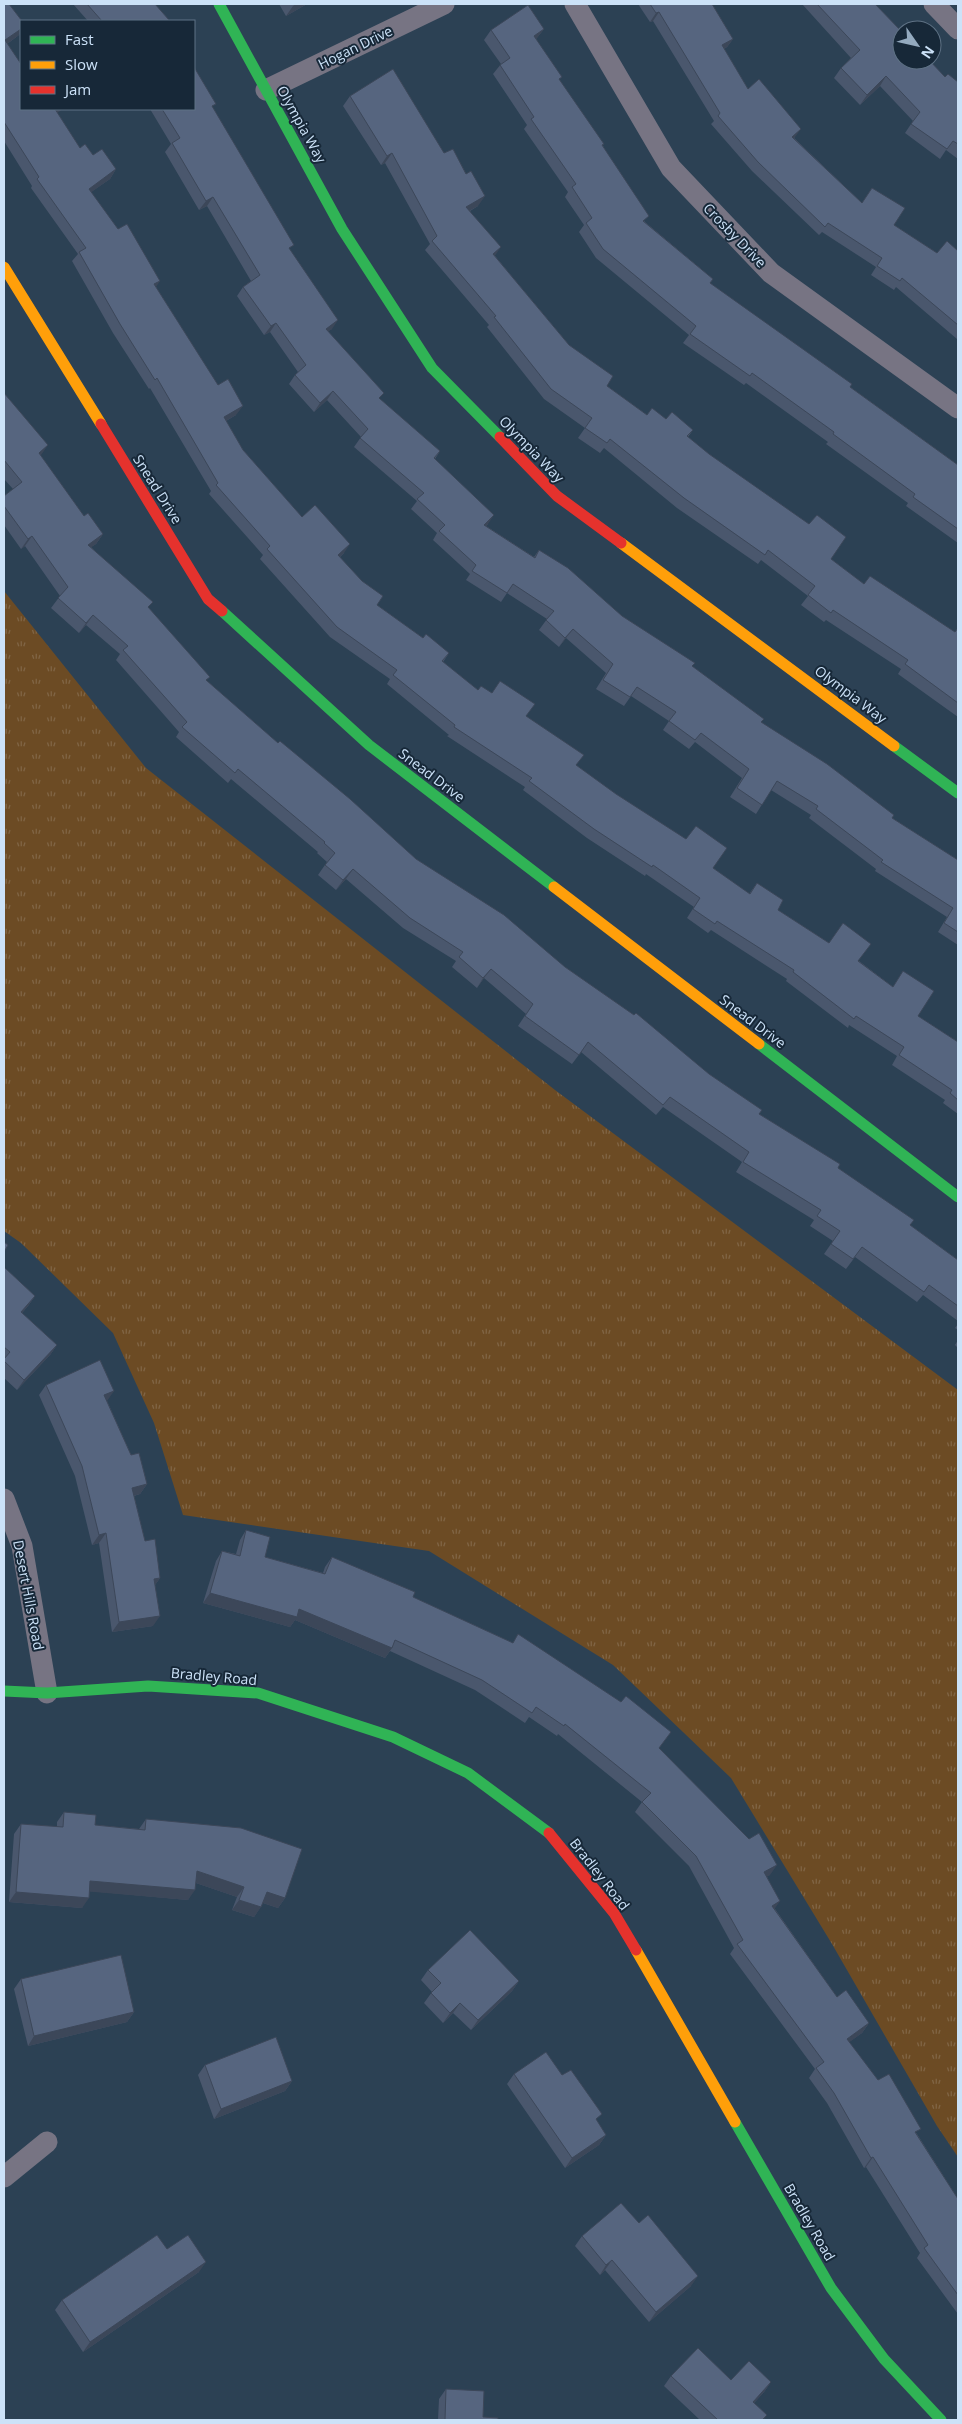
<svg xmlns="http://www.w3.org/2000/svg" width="962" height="2424" viewBox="0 0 962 2424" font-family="'Open Sans',sans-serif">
<defs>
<pattern id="grass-tufts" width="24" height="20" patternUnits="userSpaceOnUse" patternTransform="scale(1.25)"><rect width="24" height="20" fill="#6c4b24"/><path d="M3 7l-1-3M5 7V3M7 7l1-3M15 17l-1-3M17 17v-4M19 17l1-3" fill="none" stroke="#806545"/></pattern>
</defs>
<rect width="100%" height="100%" fill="#2c4154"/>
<!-- grass -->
<path fill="url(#grass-tufts)" d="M4,591L146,768L555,1090L958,1390V2157L937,2126L832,1944L731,1778L613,1665L429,1551L183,1515L154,1423L113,1333L21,1243L4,1231Z"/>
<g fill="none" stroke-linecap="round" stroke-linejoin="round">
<!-- street -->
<path stroke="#777483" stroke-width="21" d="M575,4L671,168L771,273L958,408
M934,4L958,29
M266,90L444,4
M4,1499L22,1546L47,1693
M4,2177L47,2142"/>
<!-- fast -->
<path stroke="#30b455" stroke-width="11" d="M219,4L342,229L432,368L500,437
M222,611L369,745L554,887
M894,746L958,793
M759,1044L958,1197
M4,1691L47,1693L148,1686L258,1693L393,1737L468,1773L549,1833
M735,2122L831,2288L884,2359L941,2420"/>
<!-- slow -->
<path stroke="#ff9f0a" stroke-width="11" d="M4,267L101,424
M621,543L894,746
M554,887L759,1044
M636,1950L735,2122"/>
<!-- jam -->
<path stroke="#e5322d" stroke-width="11" d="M101,424L208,599L222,611
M500,437L557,496L621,543
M549,1833L614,1913L636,1950"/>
</g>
<!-- wall -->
<path fill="#4a576d" d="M4,4L21,21V31L19,35L7,44L21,109H62L57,113L80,148L93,155L116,169L110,179L91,192L156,287L236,415L226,421L243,450L302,517L344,553L340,557L377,605L423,638L449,653L443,662L478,690L526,716L577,766L713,868L749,894L757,883L778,910L829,943L859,961L893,987L903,971L918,1016L958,1042V1114L943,1103L945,1100L892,1065L897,1056L849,1025L848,1028L786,981L787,979L711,930L708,933L687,918L694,907L646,874L645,876L587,838L523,790L525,787L447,736L449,735L387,684L390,679L330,637L260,559L263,555L209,494L211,491L150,388L149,389L113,333L72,261L78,254L31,188L32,186L4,141Z
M73,4H155L168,21H88Z
M279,4H307L286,16Z
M638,4H712L733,39L727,47L724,49L748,89L795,137L794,138L862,203L872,188L894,225L937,253L958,251V338L957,339L896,287L894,290L871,275L876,267L822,232L819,235L752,171L711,124L714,121L653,21L650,22Z
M802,4H875L945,77L958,82V159L946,150L940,159L905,133L913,121L880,86L860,105L834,78L841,68L851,58Z
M544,29L536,39L560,81L603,146L645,222L713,279L710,283L850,387L958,465V543L906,506L908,503L826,444L828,442L746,383L744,385L683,343L689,335L596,258L579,232L584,225L565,197L568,192L524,129L527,125L493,74L501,64L484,40L491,30Z
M350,96L444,153L478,206L470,211L495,256L569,345L607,386L647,415L666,419L693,430L688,437L831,559L864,584L955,632L958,628V717L898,674L901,669L826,620L824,622L801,605L808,596L761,560L758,564L677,508L604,448L600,453L578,438L585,428L544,399L487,327L489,325L425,250L430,244L385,163L381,165L343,106Z
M213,108L332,329L328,331L380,399L440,451L435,459L488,524L486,526L534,557L539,550L622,616L692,666L761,722L892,818L958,860V945L938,932L947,917L875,871L876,869L809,818L811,815L771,790L756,814L730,797L742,778L695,742L689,749L663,730L669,721L631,696L624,706L596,689L606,673L566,638L559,647L539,630L547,619L507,593L501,602L466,580L470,574L433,540L437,533L411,509L417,501L354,447L361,437L327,400L314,412L289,384L295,375L298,372L270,332L264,335L237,296L243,287L251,281L207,206L199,210L165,152L171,144L150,109H194Z
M4,393L40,455L84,516L103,534L96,544L91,547L149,608L207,681L278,743L416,859L565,967L709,1074L759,1114L838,1168L910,1225L958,1260V1321L923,1295L917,1302L855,1257L846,1269L824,1254L833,1241L810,1226L814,1220L736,1172L742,1162L663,1107L656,1115L581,1052L572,1064L518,1026L526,1014L484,978L477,988L452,967L456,961L403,928L346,879L336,890L318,875L327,862L317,853L318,852L231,779L228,783L176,737L179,732L116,660L120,654L86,625L79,633L51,608L60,596L25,546L21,549L4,525V496L13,489L4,479Z
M4,1267L35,1296L28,1306L22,1313L57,1345L50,1355L17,1390L4,1378Z
M958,1324V1330L955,1328Z
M958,1340V1348L955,1345Z
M46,1385L107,1401L131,1455L147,1484L140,1494L134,1496L145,1541L160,1578L155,1585L153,1626L112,1632L99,1543L92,1545L75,1476L39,1395Z
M246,1530L265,1557L323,1573L325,1567L332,1557L413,1597L621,1702L671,1732L659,1748L770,1875L767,1876L775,1909L837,1997L869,2023L862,2033L849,2042L917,2134L958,2199V2314L955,2310L917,2258L920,2253L866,2167L864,2168L827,2103L809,2078L815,2069L730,1954L734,1948L689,1866L635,1812L642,1802L558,1734L557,1736L529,1717L525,1723L475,1690L390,1651L385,1658L295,1620L290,1627L203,1603L216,1561L222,1551L236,1554L240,1540Z
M64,1812L95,1825L139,1829L146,1819L285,1898L278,1908L263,1903L254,1917L232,1910L237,1897L196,1883L188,1900L89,1891L82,1908L9,1902L14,1834L21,1824L57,1827V1822Z
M428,1970L519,1981L512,1991L471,2030L453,2013L443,2023L424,2003L432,1992L421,1980Z
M21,1979L134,2012L127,2022L28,2046L14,1989Z
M205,2065L292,2081L285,2091L214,2119L198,2075Z
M514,2074L562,2075L597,2121L606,2135L599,2145L565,2168L507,2084Z
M582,2236L691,2286L649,2322L605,2270L600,2275L575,2246Z
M167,2249L199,2272L83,2352L55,2310L62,2300Z
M671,2376L771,2382L764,2392L754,2403L767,2415L763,2420H700L664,2386Z
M446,2389L483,2417L498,2420H438L439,2399Z"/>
<!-- shaded-wall -->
<path fill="#3c4759" d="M296,4H307L286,16L293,6Z
M659,12L653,21L650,22L656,13Z
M21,29V31L19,35L4,46L5,40Z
M544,29L537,38L527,45L534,36Z
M733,39L727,47L716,54L722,45Z
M886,76L880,86L860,105L867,95Z
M56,109H62L60,111L49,119Z
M801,129L795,137L786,146L792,137Z
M392,153L385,163L381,165L387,156Z
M116,169L110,179L83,198L89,189Z
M485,196L478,206L460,216L466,207Z
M213,197L207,206L199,210L206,201Z
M501,247L494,257L493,254Z
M160,281L154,290V284Z
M338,320L332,329L319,338L326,329Z
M276,323L270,332L264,335L271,326Z
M333,391L327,400L314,412L320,403Z
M243,406L236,415L217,426L224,417Z
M48,445L41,455L32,463L39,453Z
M494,515L488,524L478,535L484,525Z
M103,534L96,544L81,554L88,545Z
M32,536L25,546L21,549L28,539Z
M350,544L344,553L331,564L338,555Z
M93,615L86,625L79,633L86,623Z
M573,629L559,647L565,638Z
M353,869L346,879L336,890L343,880Z
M491,969L484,978L477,988L483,978Z
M35,1296L28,1306L14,1322L21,1312Z
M57,1345L50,1355L17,1390L24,1380Z
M114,1391L107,1401L104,1395Z
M147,1484L140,1494L125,1498L132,1488Z
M106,1533L99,1543L92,1545L99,1535Z
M160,1578L153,1588L154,1579Z
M210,1593L299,1609L392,1648L385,1658L295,1620L290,1627L203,1603Z
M160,1616L153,1626L112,1632L119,1622Z
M777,1865L770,1875L757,1882L764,1872Z
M197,1871L244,1887L237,1897L190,1881Z
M90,1881L195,1890L188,1900L83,1891Z
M16,1892L89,1898L82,1908L9,1902Z
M267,1892L285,1898L278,1908L260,1902Z
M239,1900L261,1907L254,1917L232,1910Z
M780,1901L773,1911L772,1906Z
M519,1981L512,1991L471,2030L478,2020Z
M460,2003L453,2013L443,2023L450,2013Z
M134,2012L127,2022L28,2046L34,2036Z
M869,2023L862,2033L840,2049L847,2039Z
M292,2081L285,2091L214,2119L221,2109Z
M606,2135L599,2145L565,2168L572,2158Z
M873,2157L866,2167L864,2168L871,2158Z
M612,2260L605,2270L600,2275L606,2265Z
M206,2262L199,2272L83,2352L90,2342Z
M698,2276L691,2286L649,2322L656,2312Z
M771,2382L764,2392L746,2412L753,2402Z"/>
<!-- building -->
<path fill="#56657f" stroke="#3c4759" d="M4,4H9L22,21L21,29L5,40L21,64V109H56H55L80,148L85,144L93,155L102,149L116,169L89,189L118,229L127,224L160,281L154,284L218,385L228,379L243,406L224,417L243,450L302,517L315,505L350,544L338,555L362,581L383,596L377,605L423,638L426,634L449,653L442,661L478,690L481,686L492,693L500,681L535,704L526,716L584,755L576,765L616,794L686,839L696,826L727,848L713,868L750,894L757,883L783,900L778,910L829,943L843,923L871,944L858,961L893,987L903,971L934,991L918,1016L958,1042V1100L950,1093L952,1090L899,1055L904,1047L856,1016L854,1019L793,972L794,970L717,921L715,924L693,909L700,898L653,865L652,867L594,829L529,781L532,778L454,727L455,725L393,675L397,670L337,627L267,549L270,546L216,485L218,483L157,378L155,380L120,324L79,252L86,248L37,179L39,177L4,122Z
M87,4H155L169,20L168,21H102Z
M650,4H712L733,39L722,45L748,89L759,79L801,129L792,137L862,203L872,188L905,208L894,225L937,253L947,241L958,251V325L902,278L900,281L877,266L882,258L828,223L825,227L758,162L718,116L720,113L659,12L656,13Z
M817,4H875L902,32V60H929L945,77L948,74L958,82V144L953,141L947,149L911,124L920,112L886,76L867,95L841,68L860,50Z
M528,5L544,29L534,36L562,77L559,79L604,144L602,145L649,216L643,221L713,279L710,283L852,384L850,387L958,465V529L913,497L915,494L833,434L834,432L752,373L750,376L690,334L696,326L603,249L586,223L592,218L572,187L576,184L531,119L534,117L500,65L510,58L491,30Z
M194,67L216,104L212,106L294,245L289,248L338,320L326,329L384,393L379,398L440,451L434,458L494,515L484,525L535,558L539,550L568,568L622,616L695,663L692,666L764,719L761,722L827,764L894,815L892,818L958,860V932L944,923L953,908L881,862L883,860L816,809L818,806L777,781L762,805L737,788L749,769L701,733L695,740L669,721L676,712L637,687L630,697L603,680L613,664L573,629L565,638L546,620L554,611L513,584L507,593L472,571L476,565L439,531L445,525L417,499L424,493L360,438L368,429L333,391L320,403L295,375L306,365L276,323L271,326L243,287L260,275L213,197L206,201L172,143L180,138L162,109H194Z
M393,69L444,153L453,149L466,174L471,171L485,196L466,207L501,247L493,254L569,345L613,376L607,386L647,415L652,408L666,419L672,412L693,430L687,436L709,454L809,524L817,515L846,537L831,559L864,584L870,576L955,632L958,628V703L905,664L908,660L833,610L831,613L808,595L815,586L768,550L765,555L684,498L610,439L607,443L585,428L592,418L551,389L494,317L496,316L432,241L437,236L392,153L387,156L350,96Z
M4,393L48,445L39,453L84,516L88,513L103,534L88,545L153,602L148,607L210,677L206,680L278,743L280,741L350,799L416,859L504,915L565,967L634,1015L636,1013L709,1074L762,1110L759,1114L840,1164L838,1168L914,1220L910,1225L958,1260V1306L929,1285L924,1292L862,1247L853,1259L831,1244L840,1231L817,1216L821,1210L743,1162L749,1152L670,1097L663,1105L588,1042L579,1055L525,1016L533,1004L491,969L483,978L459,957L463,952L410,918L353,869L343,880L325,865L335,853L324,843L325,842L238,769L235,773L182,727L187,722L123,650L128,646L93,615L86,623L58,598L68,587L32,536L28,539L4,506V496L22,482L4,460Z
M4,1242L8,1245L4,1252Z
M4,1267L35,1296L21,1312L57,1345L24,1380L4,1361V1359L10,1352L4,1347Z
M100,1360L114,1391L104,1395L131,1455L139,1453L147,1484L132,1488L145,1541L155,1539L160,1578L154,1579L160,1616L119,1622L106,1533L99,1535L82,1466L46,1385Z
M246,1530L270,1537L265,1557L325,1574L332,1557L415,1592L413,1597L513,1643L518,1634L621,1702L626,1696L671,1732L659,1748L749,1839L759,1833L777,1865L764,1872L780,1901L772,1906L837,1997L846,1990L869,2023L847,2039L878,2080L889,2074L921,2129L915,2132L958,2199V2295L924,2248L928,2245L873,2157L871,2158L834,2093L816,2068L824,2062L737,1944L743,1940L696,1856L642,1802L651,1793L565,1724L564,1726L536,1707L532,1713L482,1680L395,1640L392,1648L299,1609L297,1617L210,1593L222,1551L240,1556Z
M64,1812L96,1815L95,1825L145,1830L146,1819L241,1828L302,1849L285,1898L267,1892L261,1907L239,1900L244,1887L197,1871L195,1890L90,1881L89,1898L16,1892L21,1824L63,1827Z
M470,1930L519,1981L478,2020L460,2003L450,2013L431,1993L441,1983L428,1970Z
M121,1955L134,2012L34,2036L21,1979Z
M276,2037L292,2081L221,2109L205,2065Z
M546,2052L562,2075L571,2070L602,2114L596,2119L606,2135L572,2158L514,2074Z
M621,2203L639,2223L648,2215L698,2276L656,2312L612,2260L606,2265L582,2236Z
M157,2235L167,2249L188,2235L206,2262L90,2342L62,2300Z
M698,2348L731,2380L749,2361L771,2382L753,2402L767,2415L762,2420H718L671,2376Z
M446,2389L484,2391L483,2417L498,2418V2420H445Z"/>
<g text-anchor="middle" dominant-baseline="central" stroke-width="4" stroke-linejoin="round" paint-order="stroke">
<!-- street labels -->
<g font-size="14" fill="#cce2f8" stroke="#172838">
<text transform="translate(355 47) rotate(-26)">Hogan Drive</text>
<text transform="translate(302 124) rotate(61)">Olympia Way</text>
<text transform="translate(735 235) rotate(46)">Crosby Drive</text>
<text transform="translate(532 449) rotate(46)">Olympia Way</text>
<text transform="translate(158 489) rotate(58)">Snead Drive</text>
<text transform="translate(851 694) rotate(37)">Olympia Way</text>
<text transform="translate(432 775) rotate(37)">Snead Drive</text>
<text transform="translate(753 1021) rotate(37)">Snead Drive</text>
<text transform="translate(29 1595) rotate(79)">Desert Hills Road</text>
<text transform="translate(214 1676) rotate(5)">Bradley Road</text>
<text transform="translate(600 1874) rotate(52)">Bradley Road</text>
<text transform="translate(810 2222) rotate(60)">Bradley Road</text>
</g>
</g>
<!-- border -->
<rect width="962" height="2424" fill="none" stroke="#cce2f8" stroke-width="10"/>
<!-- legend -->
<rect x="20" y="20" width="175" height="90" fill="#172838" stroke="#5f7285"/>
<rect x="30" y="36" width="25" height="8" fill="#30b455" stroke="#5f7285"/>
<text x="65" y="45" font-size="15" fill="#cce2f8">Fast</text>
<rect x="30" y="61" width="25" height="8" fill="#ff9f0a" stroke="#5f7285"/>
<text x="65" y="70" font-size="15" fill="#cce2f8">Slow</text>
<rect x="30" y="86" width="25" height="8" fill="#e5322d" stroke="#5f7285"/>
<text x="65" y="95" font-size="15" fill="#cce2f8">Jam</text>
<!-- north arrow -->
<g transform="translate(917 45) rotate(124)"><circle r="24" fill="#172838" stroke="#5f7285"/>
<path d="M0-4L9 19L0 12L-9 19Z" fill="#94aabf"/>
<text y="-8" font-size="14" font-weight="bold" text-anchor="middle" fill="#cce2f8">N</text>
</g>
</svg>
